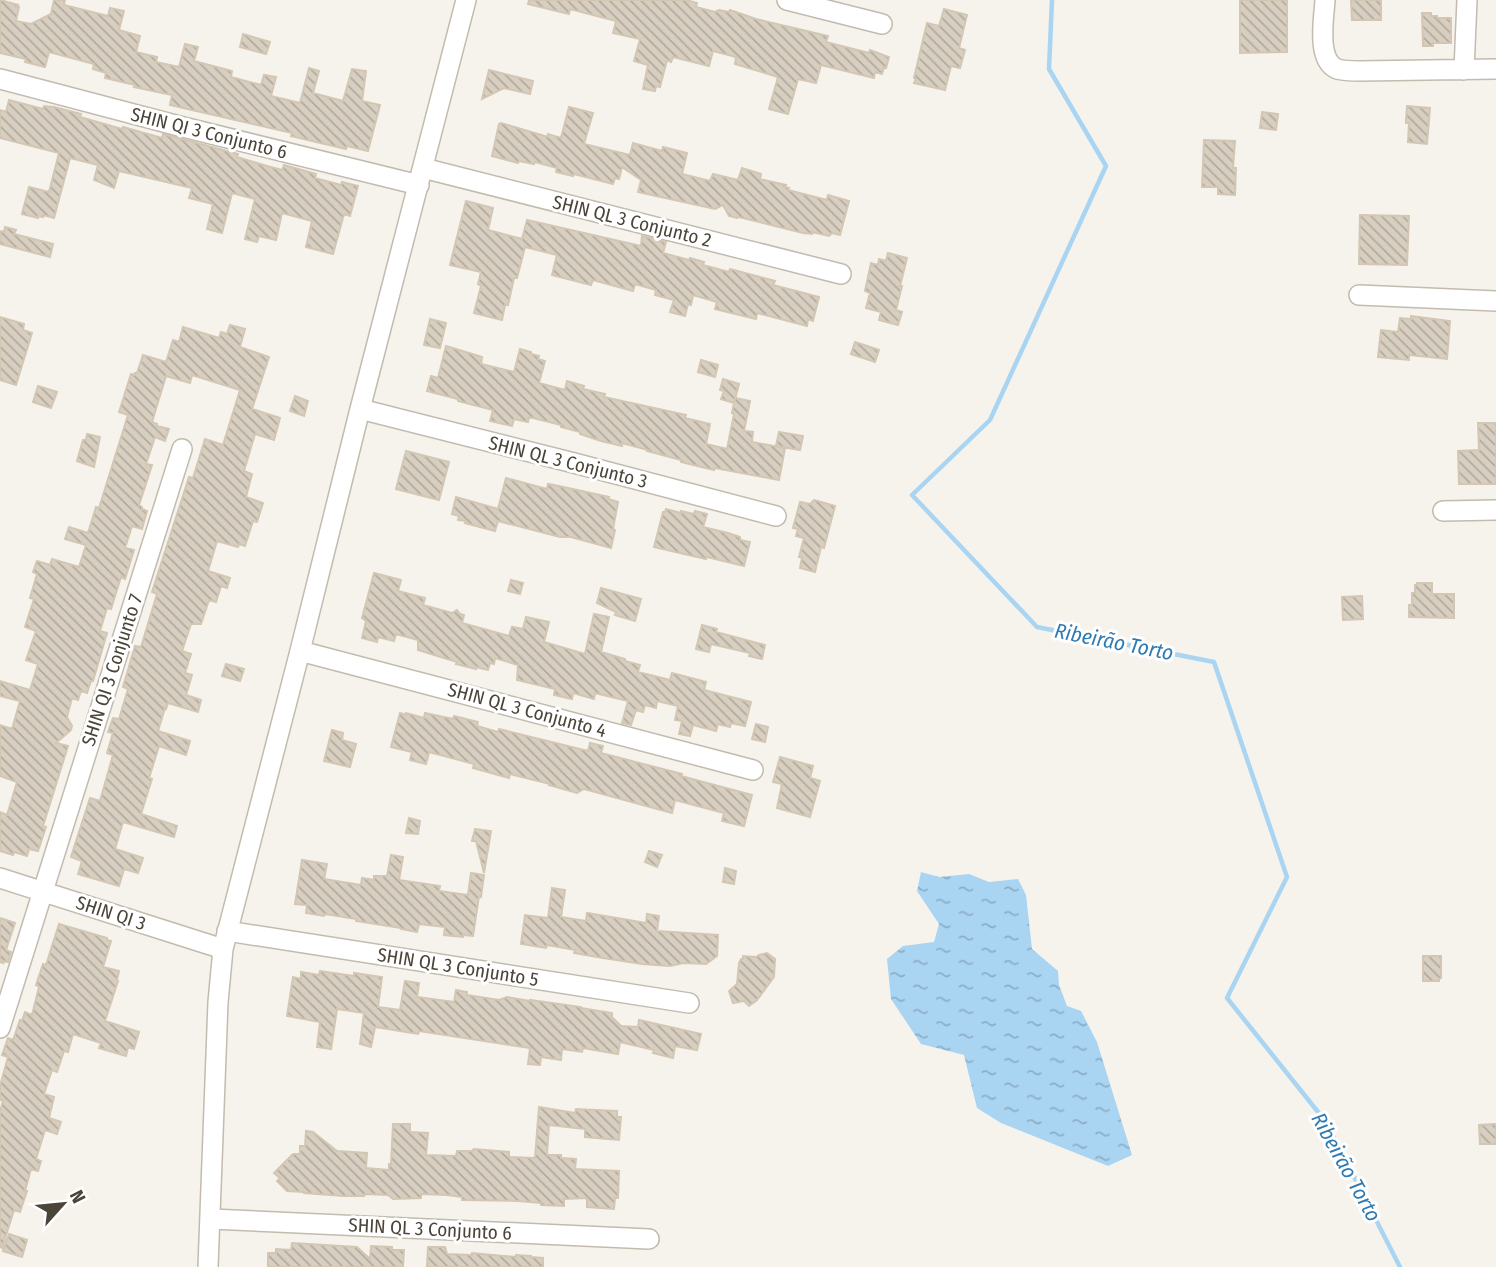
<svg xmlns="http://www.w3.org/2000/svg" width="1496" height="1267" viewBox="0 0 1496 1267" font-family="'Fira Sans Condensed',sans-serif">
<defs>
<pattern id="water-ripples" width="26" height="14" patternUnits="userSpaceOnUse" patternTransform="scale(1.75)"><rect width="26" height="14" fill="#a9d4f2"/><path d="M2 4q2-2 4 0t4 0M15 11q2-2 4 0t4 0" fill="none" stroke="#8caec5"/></pattern>
<pattern id="building-back-hatch" width="6" height="6" patternUnits="userSpaceOnUse" patternTransform="scale(1.75)"><rect width="6" height="6" fill="#d8cfc1"/><path d="M-1 5l2 2M0 0l6 6M5-1l2 2" fill="none" stroke="#b1aa9e"/></pattern>
</defs>
<rect width="100%" height="100%" fill="#f6f3ec"/>
<!-- water -->
<path fill="url(#water-ripples)" d="M921,872L939,877L969,874L989,882L1018,879L1026,895L1032,949L1058,971L1059,985L1067,1006L1081,1011L1097,1042L1132,1155L1108,1166L1001,1123L977,1108L964,1055L921,1044L891,999L887,959L903,946L934,942L939,924L917,891Z"/>
<g fill="none" stroke-linecap="round" stroke-linejoin="round">
<!-- stream -->
<path stroke="#a9d4f2" stroke-width="4.5" d="M1052,0L1049,69L1106,166L990,420L912,495L1037,627L1214,662L1287,877L1227,998L1326,1122L1400,1267"/>
</g>
<!-- building -->
<path fill="url(#building-back-hatch)" stroke="#d3c7b4" stroke-width="2" d="M0,0L18,5L17,7H19L16,21L31,24L51,14L54,0H65L64,5L108,16L110,8L124,11L119,30L140,36L136,52L157,57L156,62L179,67L185,44L198,47L194,61L232,71L231,77L261,85L264,75L276,77L271,96L300,103L309,68L319,71L313,93L343,101L352,69L366,71L362,101L380,105L368,151L347,146L346,149L291,136L292,133L170,105L172,95L134,87L135,85L105,78L106,73L93,69L94,64L49,52L45,67L25,62L26,59L0,53Z
M529,0H686L697,3L696,7L715,12L719,10L729,12L730,10L756,19L828,36L826,42L869,53L870,50L889,57L886,68L884,67L882,74L875,72L874,78L821,65L816,83L798,79L788,114L769,109L778,77L735,64L736,57L713,51L709,66L673,57L671,62L667,60L660,87L656,86L655,91L643,89L648,65L634,61L640,39L613,33L616,21L570,9L569,14L528,4Z
M1240,0H1287V52L1240,53Z
M1351,0H1381V20H1352Z
M944,9L967,15L959,48L965,50L960,68L951,66L945,90L914,83L916,79L914,78L927,23L939,26Z
M1422,13H1431V16H1437V18H1451V43H1433V46H1423Z
M243,34L270,42L266,54L240,47Z
M489,70L533,81L530,94L504,88L482,99Z
M9,100L43,109L44,106L54,107L81,114L80,117L122,129L123,127L162,138L163,134L238,154L237,157L267,166L282,170L284,165L316,174L315,178L341,185L342,182L358,186L350,216L344,214L333,254L306,247L312,221L282,213L276,240L259,236L257,242L245,239L255,199L232,193L222,233L207,229L213,204L189,198L192,188L119,171L114,188L94,180L98,165L70,158L54,218L43,215V217L38,216V218L22,214L29,187L49,192L59,153L0,138V110L6,112Z
M1407,106L1430,108L1427,144L1408,142L1409,123H1406V119Z
M569,107L593,113L584,144L630,155L633,143L662,151L663,147L687,153L682,174L710,181L713,174L738,180L742,168L761,174L760,179L786,185L785,187L789,188L788,190L827,200L828,195L849,201L840,235L832,233L829,236L812,232V234L803,233L739,217L737,218L729,216L723,205L715,209L638,192L641,180L622,167L619,179L615,178L613,184L574,174L573,176L556,172L557,168L535,162L534,164L519,161L518,163L492,156L499,124L501,123L548,137V134L561,138Z
M1262,112L1278,114L1276,130L1260,128Z
M1204,140L1235,141L1233,168H1236L1235,195L1218,194V187H1202Z
M466,201L493,208L488,230L522,239L527,220L641,246L642,236L666,242L663,253L689,260L690,258L704,262L703,265L729,272L730,269L775,281L773,285L819,297L813,321L808,319L807,326L757,313L756,319L715,309L717,302L693,295L691,305L688,304L685,316L670,312L674,300L655,295L656,290L635,284L633,291L593,280L591,285L552,275L557,255L525,247L517,278H514L508,305H505L502,320L474,313L481,286L478,284L481,272L450,265Z
M1360,215L1409,216L1407,265L1359,264Z
M5,227L16,230L14,234L53,244L50,257L0,244V231L4,232Z
M888,253L907,258L900,286H902L896,310L902,312L898,325L879,320L881,312L866,308L870,293L865,291L871,263L878,265L879,259L886,261Z
M1411,316L1450,321L1447,359L1409,355V360L1378,357L1381,330L1398,332L1400,318L1411,319Z
M0,317L24,324L23,330L32,333L16,385L0,380Z
M430,319L446,323L440,348L424,345Z
M230,325L245,329L240,347L269,357L252,409L280,418L274,440L255,434L244,471L252,474L246,497L263,503L257,522L253,521L245,546L239,544L238,547L217,541L208,571L230,578L227,588L221,586L216,602L209,600L201,624H191L182,651L191,654L185,673L192,675L186,695L201,700L198,712L168,703L166,709L165,708L158,731L190,741L186,755L159,746L149,778L152,779L141,814L177,826L174,837L123,822L115,849L143,858L138,873L124,869L119,886L78,874L82,861L71,857L90,798L100,801L113,755L107,753L113,733L108,732L113,718L119,719L128,689L123,687L135,646L141,647L157,594L152,592L189,477L193,478L205,439L223,445L240,390L192,375L190,383L166,376L152,422L157,424V426L169,429L165,441L155,437L146,464L152,465L139,505L142,507V509L147,511L142,529L132,526L125,548L134,550L125,579L121,577L111,609L107,608L100,631L107,633L93,681H91L87,693L81,691L78,700L72,698L67,717L72,726L71,730L56,743L68,746L43,826L46,827L38,851L29,849L27,856L14,852L13,855L0,851V812L7,815L17,782L0,776V725L12,729L20,701L0,696V681L30,690L38,664L26,660L36,631L25,627L34,599L30,598L37,574L33,572L37,561L50,565L52,559L79,567L86,545L65,539L69,527L88,533L96,507L99,508L128,415L119,412L131,374L135,375V373H137L143,355L166,362L173,340L179,342L183,327L219,338L221,332L227,334Z
M855,342L879,350L875,362L851,354Z
M446,346L482,357L481,364L514,372L520,349L531,352V354L539,356L538,359L545,361L539,383L565,390L567,381L584,386L583,389L605,394L604,397L686,415L685,418L710,424L706,444L727,449L734,414L732,413L735,398L750,401L744,431L753,432L752,442L785,448L779,480L715,468L714,470L681,462V460L647,451L648,450L622,443V446L601,441L580,434V432L561,427V425L529,417L528,422L514,419L512,426L490,421L493,410L458,401V399L427,391L431,376L438,378Z
M701,360L718,365L715,377L698,372Z
M723,379L739,384L734,403L721,399L724,391L720,390Z
M38,386L57,392L51,408L33,402Z
M295,396L308,401L304,416L290,411Z
M1478,423H1496V484H1459L1458,451L1479,450Z
M779,432L803,436L800,450L776,446Z
M87,434L100,437L94,467L77,461L83,440H86Z
M406,451L449,462L439,500L396,489Z
M506,478L547,489L548,484L559,486L609,497L608,499L618,502L613,529L615,530L611,548L571,537H560L498,521L495,531L465,523L466,521L458,520L459,516L452,514L456,497L498,509Z
M814,500L835,506L824,548L821,547L815,572L800,568L802,557H799L804,538L796,536L798,529L793,528L800,502L810,504Z
M666,509L681,513V511L694,514L695,511L707,514L703,527L728,533L740,537V540L750,542L744,566L707,557L706,559L654,547L663,512H665Z
M374,573L401,580L398,591L425,598L423,605L452,613L457,610L460,614L464,615L462,623L509,636L512,627L523,629L526,617L549,622L544,642L585,654L594,614L609,617L601,652L625,659V661L640,665L638,672L670,680L672,673L706,682L704,690L751,702L745,726L731,723L730,727L718,724L716,731L693,725L690,736L679,734L682,721L675,720L678,706L657,701L656,708L645,705L643,712L636,710L631,725L622,723L628,701L595,693L594,699L573,693L572,699L554,695L555,689L517,680L518,665L495,658L494,664L490,663L488,670L476,667V669L456,664L457,662L418,650V640L396,634L394,641L378,637L377,642L362,638L366,621L362,618Z
M511,580L523,583L520,594L508,591Z
M1417,583H1432V594H1454V618L1409,617V605H1412V593H1415V585H1417Z
M601,588L641,599L635,621L615,615L616,612L597,603Z
M1362,596L1363,619L1343,620L1342,597Z
M702,625L717,629L716,632L765,645L762,659L749,656L750,653L711,644L709,652L696,649Z
M226,664L244,669L240,681L222,676Z
M400,713L406,715V713L424,718L425,713L453,719L454,716L478,722L477,726L498,732L499,729L588,751L590,743L603,746L601,753L682,774L681,776L752,795L744,826L722,821L724,813L675,800L672,813L584,789L577,793L549,785L550,784L510,774L509,778L473,768L474,764L429,752L426,764L410,760L412,752L391,747Z
M756,724L768,727L765,742L752,739Z
M332,730L343,733L342,740L356,744L350,767L324,761Z
M780,757L813,766L810,778L820,781L810,817L777,808L782,784L773,782Z
M409,818L420,821L418,834L406,833Z
M475,829L491,831L484,873L476,841H472Z
M649,851L662,855L657,867L645,862Z
M391,855L403,857L399,880L440,886L439,891L468,895L471,873L484,875L481,897L479,896L473,936L463,935V937L444,935L445,927L419,924L417,932L401,929V928L356,921V919L325,914L324,916L306,913L307,905L295,904L302,860L327,864L324,879L361,885L362,878L374,880V876H387Z
M725,868L736,871L734,884L723,882Z
M552,888L565,890L561,917L586,921L587,913L646,923L647,914L659,916L657,931L718,935L717,956L706,964L684,963L670,966L642,964L603,958L574,953L575,950L547,945L546,948L521,944L525,915L548,918Z
M0,918L15,923L6,950L11,952L8,962L3,961V963L0,962Z
M59,924L107,938V940L111,941L103,967L119,971L117,980L118,981L105,1021L139,1032L134,1049L128,1047L126,1056L99,1048L101,1043L73,1034L68,1052L64,1051L57,1072L52,1070L44,1094L54,1097L49,1118L61,1122L57,1134L45,1130L36,1159L41,1161L38,1171L31,1169L25,1191H27L20,1212L14,1210L2,1248L0,1247V1113L3,1100H0V1086L8,1057L2,1055L8,1038L13,1040L20,1020L22,1021L25,1012L32,1015L39,987L36,985L43,964L46,965Z
M767,953L775,959L774,977L757,1000L749,1006L744,1001L733,1003L729,991L737,984L739,963L741,959H743V956L756,957L759,955Z
M1423,956H1441V978L1439,979V981H1423Z
M320,971L354,976V973L382,977L378,1007L400,1010L405,981L419,983L417,997L454,1002L456,990L467,992V995L499,1000L507,997L530,1001V1000L581,1007V1008L612,1013V1017L621,1026L638,1027L639,1020L701,1034L697,1050L675,1046L673,1058L653,1053L654,1050L620,1042L618,1054L583,1048L582,1052L562,1049L561,1060L541,1057L540,1065L528,1064L530,1048L419,1031L418,1034L375,1027L371,1047L360,1044L364,1013L337,1009L331,1049L317,1047L320,1022L287,1016L293,977L301,979V972L319,975Z
M539,1107L575,1113L576,1109L617,1111V1117H621L619,1140L585,1137V1129L549,1125L547,1155H561V1158L576,1159L575,1169L619,1171L618,1198H615L614,1209L587,1207V1198L564,1199V1206L541,1205V1203L518,1201L462,1200V1197L447,1195L421,1194V1198L393,1199L388,1195L365,1194L364,1196H344L304,1193V1192L287,1191L277,1181L280,1178L274,1173L293,1154H300V1146H305L306,1131L313,1132L337,1151L367,1153L366,1168L389,1170V1164H391L393,1124H410V1132L428,1133L426,1155L456,1156L457,1151H472L474,1149L509,1152V1157L535,1158Z
M1496,1124V1144H1480L1479,1125Z
M9,1234L27,1240L22,1257L3,1251Z
M292,1243L357,1247L370,1259L371,1246L392,1247V1250H404L403,1267H268V1253H276V1249L291,1250Z
M428,1247H445L447,1254L472,1255V1253L516,1257V1255L531,1256V1257L543,1258V1267H427Z"/>
<g fill="none" stroke-linecap="round" stroke-linejoin="round">
<defs>
<path id="minor" d="M787,0L882,24
M1325,0C1324,18 1316,60 1337,69C1344,71 1353,71 1360,71L1496,69
M1464,70L1467,0
M0,79L179,126L419,185
M423,168L841,274
M1359,295L1496,301
M360,409L574,463L776,516
M1443,511L1496,510
M300,651L753,770
M0,878L223,949
M227,931L689,1003
M0,1028L182,449
M211,1219L649,1239
M208,1267L218,1002L223,949L300,651L360,409L466,0"/>
</defs>
<!-- minor casing -->
<use href="#minor" stroke="#c2bbae" stroke-width="22"/>
<!-- minor -->
<use href="#minor" stroke="#fff" stroke-width="19"/>
</g>
<g text-anchor="middle" dominant-baseline="central" stroke-width="6" stroke-linejoin="round" paint-order="stroke">
<!-- street labels -->
<g font-size="19" fill="#4b4439" stroke="#fff">
<text transform="translate(209 133) rotate(14)">SHIN QI 3 Conjunto 6</text>
<text transform="translate(632 221) rotate(14)">SHIN QL 3 Conjunto 2</text>
<text transform="translate(568 462) rotate(14)">SHIN QL 3 Conjunto 3</text>
<text transform="translate(112 670) rotate(-72)">SHIN QI 3 Conjunto 7</text>
<text transform="translate(527 710) rotate(15)">SHIN QL 3 Conjunto 4</text>
<text transform="translate(111 913) rotate(18)">SHIN QI 3</text>
<text transform="translate(458 967) rotate(9)">SHIN QL 3 Conjunto 5</text>
<text transform="translate(430 1229) rotate(3)">SHIN QL 3 Conjunto 6</text>
</g>
<!-- water labels -->
<g font-size="21" font-style="italic" fill="#2e7ab2" stroke="#fff">
<text transform="translate(1114 642) rotate(11)">Ribeirão Torto</text>
<text transform="translate(1346 1167) rotate(61)">Ribeirão Torto</text>
</g>
</g>
<!-- north arrow -->
<g transform="translate(63 1204) rotate(63)" stroke="#ffffff" stroke-width="5" paint-order="stroke">
<path d="M0-5L12 26L0 18L-12 26Z" fill="#4b4439"/>
<text y="-10" font-size="19" font-weight="bold" text-anchor="middle" fill="#4b4439">N</text>
</g>
</svg>
